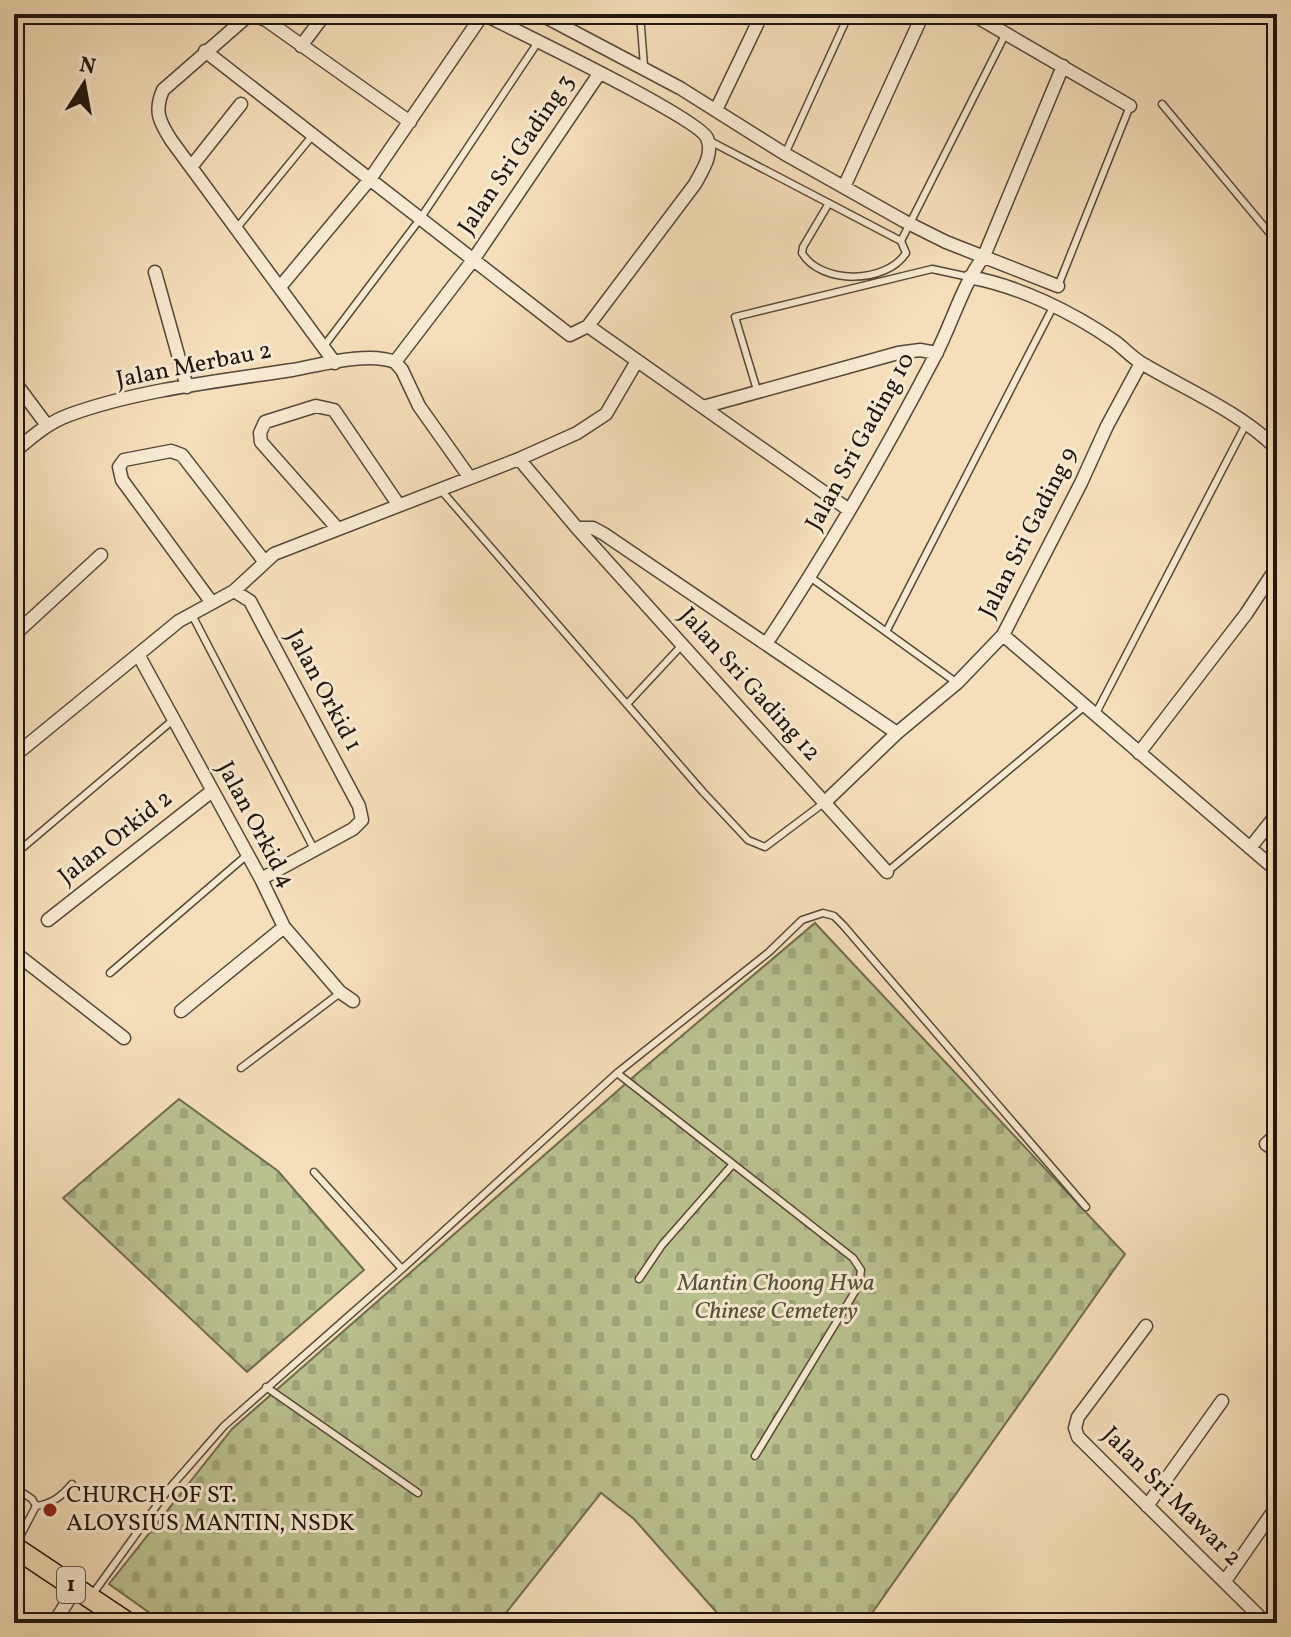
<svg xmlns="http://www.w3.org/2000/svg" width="1291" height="1637" viewBox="0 0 1291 1637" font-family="Vollkorn,serif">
<defs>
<pattern id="cemetery-stones" width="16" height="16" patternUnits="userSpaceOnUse" patternTransform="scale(2)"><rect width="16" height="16" fill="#bbc290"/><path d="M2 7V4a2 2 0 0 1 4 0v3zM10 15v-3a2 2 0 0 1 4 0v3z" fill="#a0a67b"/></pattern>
</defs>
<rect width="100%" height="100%" fill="#f5dfba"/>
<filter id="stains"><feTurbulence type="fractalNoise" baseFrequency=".0025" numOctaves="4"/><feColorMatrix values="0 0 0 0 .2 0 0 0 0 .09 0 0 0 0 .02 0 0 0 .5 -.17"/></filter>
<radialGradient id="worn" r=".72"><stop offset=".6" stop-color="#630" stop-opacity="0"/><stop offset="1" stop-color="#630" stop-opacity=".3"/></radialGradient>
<!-- cemetery -->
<path fill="url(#cemetery-stones)" stroke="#6e6c4e" stroke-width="2" d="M815,923L1125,1254L865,1623H726L634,1519L601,1493L498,1623H164L109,1584L232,1429L639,1072Z
M179,1099L278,1171L364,1270L247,1372L63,1198Z"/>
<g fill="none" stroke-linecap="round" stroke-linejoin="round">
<defs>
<path id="service" d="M640,14L644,66
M1162,104L1277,242
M708,140L901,241L1005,35
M785,154L849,14
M829,203L803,247L802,253C821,285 886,284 906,253L901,241
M236,229L312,136
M1058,286L1130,106
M324,346L420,219L538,42
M757,390L735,317L932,269L969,277
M440,489L703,792L748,840L765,847L825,802
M810,577L957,683
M191,613L315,851
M886,632L1053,307
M627,704L683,644
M1095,715L1246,424
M14,855L173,720
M887,872L1085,706
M110,973L247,855
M241,1068L340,993
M617,1073L853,1258L861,1270L859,1285L755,1456
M314,1172L402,1269
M639,1279L662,1245L733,1164
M266,1387L418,1493
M14,1487L32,1499L36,1506C52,1504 62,1496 72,1484
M16,1544L36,1506
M92,1595L168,1490L224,1426L402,1269L617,1073L769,952L802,920L823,913L834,916L843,925L1086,1207"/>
<path id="minor" d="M540,14L680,88L785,154L904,221L946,242L1058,286
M972,14L1130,106
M301,46L325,14
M205,51L570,335L588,326L695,184C702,171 714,154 707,138C698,118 515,30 483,14
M716,110L762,14
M191,167L241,104
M844,187L923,14
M155,272L187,387
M969,277C1019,286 1072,312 1114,341C1124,348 1132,358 1143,364C1187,390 1240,412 1277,449
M280,287L370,179L483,14
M588,326L849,510
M395,362L473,260L599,74
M395,362L402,370L419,406L470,478
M335,363L171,140C159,121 154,111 163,90L250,14L266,20L410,122
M14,381L46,424
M703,407L898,353L920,350L937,353
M14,452C32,437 47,423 69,415C137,390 220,381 292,370C320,365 369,351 395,362
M519,459L577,528L887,872
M337,528L261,442L260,433L265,422L316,406L334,410L398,504
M577,528H593L604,534L897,733
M234,591L250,601L359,806L362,820L353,829L261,879
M212,603L122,480L119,467L124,460L171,451L182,455L264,561
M14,635L101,555
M1003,635L1277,871
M766,644C827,552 885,452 936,354C953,321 962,286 984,256L1063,66
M139,656L261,879L284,927L340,992L353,1001
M1139,753L1246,614L1277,567
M14,756L179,621L234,591L274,554L519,459L577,433L606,414L637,361
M825,802L897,733L957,683L1003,635L1081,483L1107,426L1141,363
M1250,848L1277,814
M48,920L212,791
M14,952L124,1038
M181,1011L284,927
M1277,1134L1266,1144L1277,1152
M1146,1326L1078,1417L1075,1428L1078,1437L1266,1623
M1147,1506L1222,1401
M1225,1581L1277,1506
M54,1623L76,1588"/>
<path id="primary" d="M14,1547L128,1623"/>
</defs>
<!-- service casing -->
<use href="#service" stroke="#554838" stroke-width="9"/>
<!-- minor casing -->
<use href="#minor" stroke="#554838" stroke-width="15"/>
<!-- primary casing -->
<use href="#primary" stroke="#20150d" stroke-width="23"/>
<!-- service -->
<use href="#service" stroke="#f8ead2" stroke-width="6"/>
<!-- minor -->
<use href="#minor" stroke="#f8ead2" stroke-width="12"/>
<!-- primary -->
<use href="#primary" stroke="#f5dfba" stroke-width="20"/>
</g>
<!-- markers -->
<circle fill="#8f2418" stroke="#f8ead2" stroke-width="3" cx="50" cy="1510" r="8"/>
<g text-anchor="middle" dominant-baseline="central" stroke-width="6" stroke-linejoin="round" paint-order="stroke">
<!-- shield labels -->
<rect fill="#f8ead2" stroke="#615548" stroke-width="2" x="57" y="1567" width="28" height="36" rx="6"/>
<g font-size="22" font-weight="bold" fill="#20150d">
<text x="71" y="1585">1</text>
</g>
<!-- street labels -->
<g font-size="24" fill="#20150d" stroke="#f8ead2">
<text transform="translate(517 155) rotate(-56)">Jalan Sri Gading 3</text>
<text transform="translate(194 366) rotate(-11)">Jalan Merbau 2</text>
<text transform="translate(861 442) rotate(-61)">Jalan Sri Gading 10</text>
<text transform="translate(1029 533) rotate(-63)">Jalan Sri Gading 9</text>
<text transform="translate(749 685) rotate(48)">Jalan Sri Gading 12</text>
<text transform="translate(323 691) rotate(62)">Jalan Orkid 1</text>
<text transform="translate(255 825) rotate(62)">Jalan Orkid 4</text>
<text transform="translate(116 838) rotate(-38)">Jalan Orkid 2</text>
<text transform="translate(1171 1497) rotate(45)">Jalan Sri Mawar 2</text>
</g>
<!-- park labels -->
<g font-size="24" font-style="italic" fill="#56523b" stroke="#f8ead2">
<text x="776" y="1284">Mantin Choong Hwa<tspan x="776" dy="28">Chinese Cemetery</tspan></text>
</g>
<!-- poi labels -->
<g font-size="24" fill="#20150d" stroke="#f8ead2" text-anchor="start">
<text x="66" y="1496">CHURCH OF ST.<tspan x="66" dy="28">ALOYSIUS MANTIN, NSDK</tspan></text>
</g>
</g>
<!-- margin -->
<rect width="1291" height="1637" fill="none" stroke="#f5dfba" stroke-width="48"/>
<rect x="16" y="16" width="1259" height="1605" fill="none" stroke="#20150d" stroke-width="4"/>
<rect x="24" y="24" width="1243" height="1589" fill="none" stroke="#20150d" stroke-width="2"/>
<!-- north arrow -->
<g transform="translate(84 84) rotate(11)" stroke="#f8ead2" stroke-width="6" paint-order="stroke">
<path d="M0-6L14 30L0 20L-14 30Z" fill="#20150d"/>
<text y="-12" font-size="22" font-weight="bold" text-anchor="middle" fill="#20150d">N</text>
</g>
<rect width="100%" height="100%" filter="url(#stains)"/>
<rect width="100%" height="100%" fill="url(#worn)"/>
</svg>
